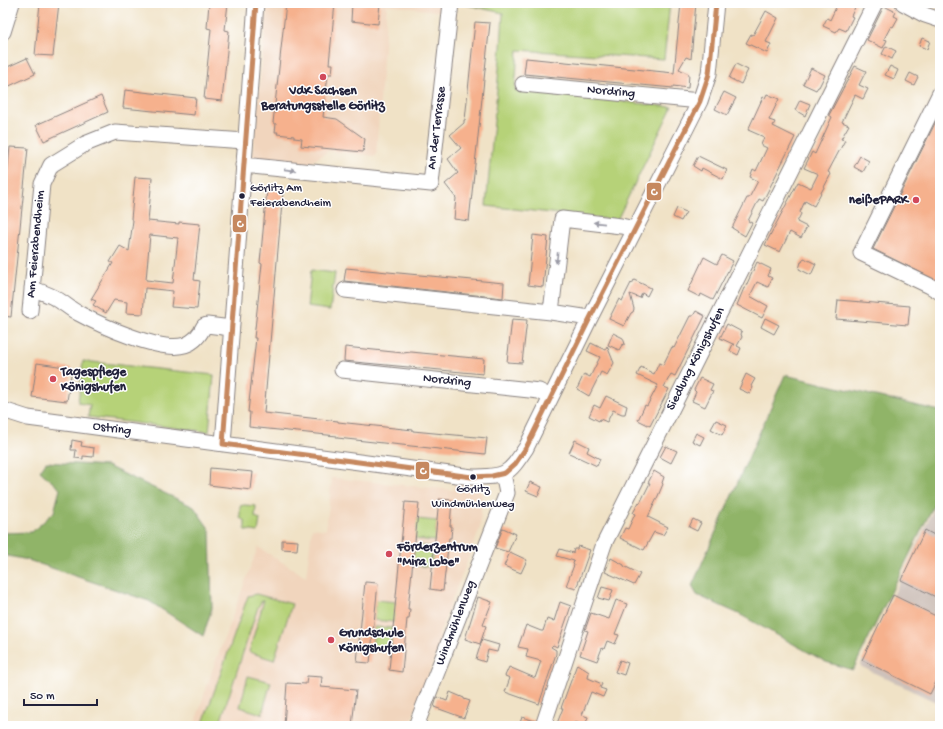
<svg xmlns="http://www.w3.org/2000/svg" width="943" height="729" viewBox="0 0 943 729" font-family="'Gochi Hand',sans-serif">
<rect width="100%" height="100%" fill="#fff"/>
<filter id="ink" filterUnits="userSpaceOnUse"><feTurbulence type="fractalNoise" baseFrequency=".025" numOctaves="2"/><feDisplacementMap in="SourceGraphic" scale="8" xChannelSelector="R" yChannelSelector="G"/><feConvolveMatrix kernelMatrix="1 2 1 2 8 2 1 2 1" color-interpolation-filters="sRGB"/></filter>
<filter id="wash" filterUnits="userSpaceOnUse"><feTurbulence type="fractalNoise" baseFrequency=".012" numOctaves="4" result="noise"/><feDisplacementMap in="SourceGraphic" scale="16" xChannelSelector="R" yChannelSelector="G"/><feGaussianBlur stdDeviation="0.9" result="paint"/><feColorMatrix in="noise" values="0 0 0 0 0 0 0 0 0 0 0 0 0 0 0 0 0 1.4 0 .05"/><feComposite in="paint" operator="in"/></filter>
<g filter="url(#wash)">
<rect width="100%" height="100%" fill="#f0e2c6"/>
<!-- built -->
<path fill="#f1d5bd" d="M268,3H444V12L387,5L376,156L328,151L301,169L252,159Z
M332,478L454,490L455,482L473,484L482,494L480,528L440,631L439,648L409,726H194L211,674L258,547L306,577L312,528L326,530Z"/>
<!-- industrial -->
<path fill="#cec1ba" d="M940,495V704L860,666Z"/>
<!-- green -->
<path fill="#b6d278" stroke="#6c7a5a" d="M467,3H670L664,59L518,50L515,90L672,107L617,220L486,206L501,48L503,13L467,5Z
M311,270L335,273L330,310L307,307Z
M83,361L214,375L209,432L88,417L90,405L78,403Z
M244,505L256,506L255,517L260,519L258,532L245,530V521L240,518V506Z
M417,519L437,521L435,541L415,539Z
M414,545L434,547L432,567L412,565Z
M256,594L292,604L274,660L249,652L264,600L262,601L258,607L219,726H202L248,596Z
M376,600L396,602L394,622L374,620Z
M374,627L393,628L391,649L372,647Z
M248,676L271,682L262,714L240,707Z"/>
<!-- forest -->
<path fill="#90b468" stroke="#596b52" d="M785,375L940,411V492L853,670L826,662L739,614L697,595L692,586Z
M46,462L107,466L194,507L210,530L212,608L203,636L149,601L28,560L3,555V533L32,532L54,512L60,489L40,471Z"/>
<g id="blocks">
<!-- building -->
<path fill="#f6b18d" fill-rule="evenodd" d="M40,3H59L53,56L35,55Z
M209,3H228L225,30L229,31L222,101L204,99L211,29L207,28Z
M286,3H335L329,64H333L332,74H328L323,117L337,119L365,139L363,152L301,146L302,139L294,138V136L277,134L278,132H275L276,124L273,123Z
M352,3H380L378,24L351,21Z
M681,3H696L691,59L686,57L679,69L689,74L688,88L673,86V88L524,74L526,58L674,73Z
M838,3H857L851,16L853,17L846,31L839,28L836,32L823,26L827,18L830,20Z
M884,6L896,12L894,16L898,18L893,27L891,26L884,39L887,40L883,48L867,40Z
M766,11L778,18L766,42L771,44L767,53L746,43L751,34L753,35Z
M475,22L490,23L469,221L454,219L456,198L445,184L458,173L448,159L461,148L450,135L464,123V120H465Z
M922,38L930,41L927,49L919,46Z
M886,46L896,51L892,59L882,54Z
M27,58L35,74L3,89V69Z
M736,64L748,70L741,84L729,78Z
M855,66L866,71L859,85L868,89L863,99L855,95L842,122L849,125L841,139L845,140L828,172L831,174L814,206L805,201L800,212L801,214L797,222L807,227L801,238L790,232L780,252L765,245L798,182L811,188L818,174L804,168L812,152L815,154L832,117L829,115Z
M890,66L898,70L894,79L885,75Z
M811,68L825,75L819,87H818L816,90L803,84Z
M910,73L918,77L914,85L906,81Z
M125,90L196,98L194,115L123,108Z
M724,92L736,98L727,115L715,109Z
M767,94L779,99L769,120L775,122L773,126L795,137L763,201L759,199L748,221L752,223L745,236L732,228L747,198H749L758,181L750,177L753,169L756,171L767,148L761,145L764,137L748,130L763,97L765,98Z
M101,96L108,112L44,141L36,125Z
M800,100L810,104L805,116L795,110Z
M940,113V282L873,249Z
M10,147L28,148L11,317L3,316V215Z
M698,156L727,170L723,179L702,168L701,171L693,166Z
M860,156L869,161L863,172L854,167Z
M135,177L152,178L148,221L179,224V222L200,224L194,280L200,281L197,309L171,307L173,291L145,288L143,314L126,313L127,302L114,300L106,313L93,305L96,301L91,299L113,263L110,262L120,246L129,251L133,220L131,219ZM150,235L178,238L173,283L146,280Z
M267,189L283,191L264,413L338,421V422L413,430V431L487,438L485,454L337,438V436L249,427L250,412H248L256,338H254L262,264L260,263Z
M677,208L686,212L681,221L673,217Z
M533,235L548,237L543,287L528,285Z
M722,255L733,261L713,300L701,294L700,297L688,291L704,257L717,264Z
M804,258L816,264L811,275L799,269L801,262H802Z
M757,262L771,269L768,276L772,278L768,287L757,282L750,296L768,306L762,318L737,305L744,288H745Z
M346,268L504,283L503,298L344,281Z
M634,280L651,288L647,296L642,293L640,298L630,294L634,309L633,312L631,313L624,326L609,319L619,299L622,301L631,283L632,284Z
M838,300L910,306L908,325L836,319Z
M696,311L705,316L675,376L671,374L664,387L669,389L650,426L638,420L645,405L647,406L658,385L637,375L641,367L654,374L659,363L663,365L672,347L674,348L690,316H693Z
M765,318L779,325L774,334L761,327Z
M512,319L527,320L522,363L507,362Z
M727,324L742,332L741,334L742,337L737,346L741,348L738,355L730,351L733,344L735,345L720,338Z
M613,333L623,338L625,344L622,345L619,350L608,345Z
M591,343L605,350L607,346L614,363L607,375L601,372L589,396L577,389L584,374L590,377L600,357L587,351Z
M345,347L403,353L411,352L484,359L483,374L344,361Z
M37,363L72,368L67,401L32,397Z
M746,374L755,379L751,386L753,387L750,394L739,389Z
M700,378L713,384L710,390L713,391L705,407L692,401L696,392L694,390Z
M606,396L627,406L625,414H622L613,410L607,422L600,419L599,421L589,416L594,405L600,408Z
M716,420L727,425L722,435L711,429Z
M696,433L704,437L700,445L692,441Z
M72,440L82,442L81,446L94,448L93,457L83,456V459L75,458L76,450H71Z
M575,440L589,447L587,452L600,459L597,466L569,453Z
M666,446L677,451L671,463L660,457Z
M210,468L253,472L251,490L209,485Z
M654,471L664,477L662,483L663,484L658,496L648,517L668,527L663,535L654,532L644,550L620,538L625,528L628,529L635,514L633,513L639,502L640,503L650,483H648Z
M530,482L542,487L538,496L526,491Z
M439,499L452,500L450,526H452L451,538H449L443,591L430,589Z
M405,502L419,503L408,609H410L409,619H407L402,672L389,670Z
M693,519L701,523L697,531L689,527Z
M503,528L516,534L508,552L495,548Z
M925,530L940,538V599L901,580Z
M282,540L298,541L297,550L282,549Z
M578,546L590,550L576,589L566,586L574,565L573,564L574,561L557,556L560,549L573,553L574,549H577Z
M510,552L527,560L521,573L504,566Z
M611,558L624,565V566L640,574L634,585L605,572Z
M365,582L378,583L370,663L357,662Z
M602,587L613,590L609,601L598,598Z
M893,595L940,618V674L930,694L862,660Z
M478,597L492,602L483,625L486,626L480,644L465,639Z
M616,600L627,604L615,634L619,635L615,644L607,641L604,649L602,648L597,661L580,655L588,631L585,630L591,613L609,619Z
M560,602L571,606L557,647L553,645L551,647L556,650V654L539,704L505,692L510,678L505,676L509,667L535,678L541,661L526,657L528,649L518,647L526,625L541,631H543L547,619L554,621Z
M482,640L499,645L497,652L488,650L485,662L476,659Z
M620,660L628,663L624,675L615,672Z
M577,664L589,672L588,678L602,684L600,688L606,690L603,697L591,692L582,715L588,717L585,726L575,722L573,726H556L563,708H561Z
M307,676L322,677L321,687L356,690L352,726H284L287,683L306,684Z
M450,692L464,698V699L470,701L464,718L434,707L437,697L447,701Z
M522,717L535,721L534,726H519Z"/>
</g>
</g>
<g filter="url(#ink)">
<use href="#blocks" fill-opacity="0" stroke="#898280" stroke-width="1"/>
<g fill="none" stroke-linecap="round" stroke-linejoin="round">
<defs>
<path id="minor" d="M903,3L925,15L940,20
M3,32L12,3
M523,84L700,101
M940,93L861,253L930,286L940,292
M243,165L431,184L451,3
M32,288C40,292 48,294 55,298C63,302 70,309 78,313C100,325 161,353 185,345C194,342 200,335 204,326L207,325L231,328
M345,290L551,312L583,317L589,320
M30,311L42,184L51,165L85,144L115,132L245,141
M551,312L562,219L621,226L635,229
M342,370L539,391L551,397
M3,410L28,418L472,477C506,477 508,475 526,448L589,320L700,101L709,74L716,3
M223,444L256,3
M416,726L507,493L503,474
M543,726L604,544L875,3"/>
</defs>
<!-- minor casing -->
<use href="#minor" stroke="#898280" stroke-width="17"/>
<!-- minor -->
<use href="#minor" stroke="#fff" stroke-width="15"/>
<defs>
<path id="bus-1" d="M223,444L472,477L492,476L505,473L515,464L526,448L589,320L700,101L709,74L716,3
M223,444L256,3"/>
</defs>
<!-- bus-1 casing -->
<use href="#bus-1" stroke="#fff" stroke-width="8"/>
<!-- bus-1 -->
<use href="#bus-1" stroke="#c6885f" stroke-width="5"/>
</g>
<!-- one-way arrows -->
<defs><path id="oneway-solid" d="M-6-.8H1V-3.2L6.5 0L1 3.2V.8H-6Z"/></defs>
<g fill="#9c9ca7">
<use href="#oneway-solid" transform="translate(290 170) rotate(6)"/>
<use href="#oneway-solid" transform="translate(599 223) rotate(-174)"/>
<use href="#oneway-solid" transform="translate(557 258) rotate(97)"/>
</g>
</g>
<!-- markers -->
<g fill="#d1495b" stroke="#fff" stroke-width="1.5">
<circle cx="323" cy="77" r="4"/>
<circle cx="916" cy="200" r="4"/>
<circle cx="53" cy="379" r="4"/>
<circle cx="389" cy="554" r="4"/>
<circle cx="331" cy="640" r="4"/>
</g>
<g fill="#22223b" stroke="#fff" stroke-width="1.5">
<circle cx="242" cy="196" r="3.5"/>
<circle cx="473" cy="477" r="3.5"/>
</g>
<g text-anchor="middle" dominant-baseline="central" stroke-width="3" stroke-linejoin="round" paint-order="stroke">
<!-- bus labels -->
<g font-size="12" fill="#22223b" stroke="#fff" text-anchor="start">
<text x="250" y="189">Görlitz Am<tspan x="250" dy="15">Feierabendheim</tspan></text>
<text x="473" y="490" text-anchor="middle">Görlitz<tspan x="473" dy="15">Windmühlenweg</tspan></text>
</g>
<!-- poi labels -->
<g font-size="13" font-weight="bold" fill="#22223b" stroke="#fff" text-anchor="start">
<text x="323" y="91" text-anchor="middle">VdK Sachsen<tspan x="323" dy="15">Beratungsstelle Görlitz</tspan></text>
<text x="908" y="200" text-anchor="end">neißePARK</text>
<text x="61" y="372">Tagespflege<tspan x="61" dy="15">Königshufen</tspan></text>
<text x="397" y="547">Förderzentrum<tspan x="397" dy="15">"Mira Lobe"</tspan></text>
<text x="339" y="633">Grundschule<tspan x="339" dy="15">Königshufen</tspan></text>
</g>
<!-- street labels -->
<g font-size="13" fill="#22223b" stroke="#fff">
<text transform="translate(611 92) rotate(5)">Nordring</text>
<text transform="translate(437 128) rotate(-83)">An der Terrasse</text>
<text transform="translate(36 244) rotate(-85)">Am Feierabendheim</text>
<text transform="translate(696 359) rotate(-63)">Siedlung Königshufen</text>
<text transform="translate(447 381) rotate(6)">Nordring</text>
<text transform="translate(112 429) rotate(8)">Ostring</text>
<text transform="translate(456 623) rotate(-69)">Windmühlenweg</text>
</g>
</g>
<g stroke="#fff" stroke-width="1.5">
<rect x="646" y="182" width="16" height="19" rx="4" fill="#c6885f"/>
<rect x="232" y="214" width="15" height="19" rx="4" fill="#c6885f"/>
<rect x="415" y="461" width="15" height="19" rx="4" fill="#c6885f"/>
</g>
<g font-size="11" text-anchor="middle" font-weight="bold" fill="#fff">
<text x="654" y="195">C</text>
<text x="240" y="227">C</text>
<text x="423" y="474">C</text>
</g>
<!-- margin -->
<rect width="943" height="729" fill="none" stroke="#fff" stroke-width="16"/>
<!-- scale -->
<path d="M24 699v6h73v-6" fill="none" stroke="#22223b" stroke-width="2"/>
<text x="30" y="699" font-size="12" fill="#22223b" stroke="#ffffff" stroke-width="3" paint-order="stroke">50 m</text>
</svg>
